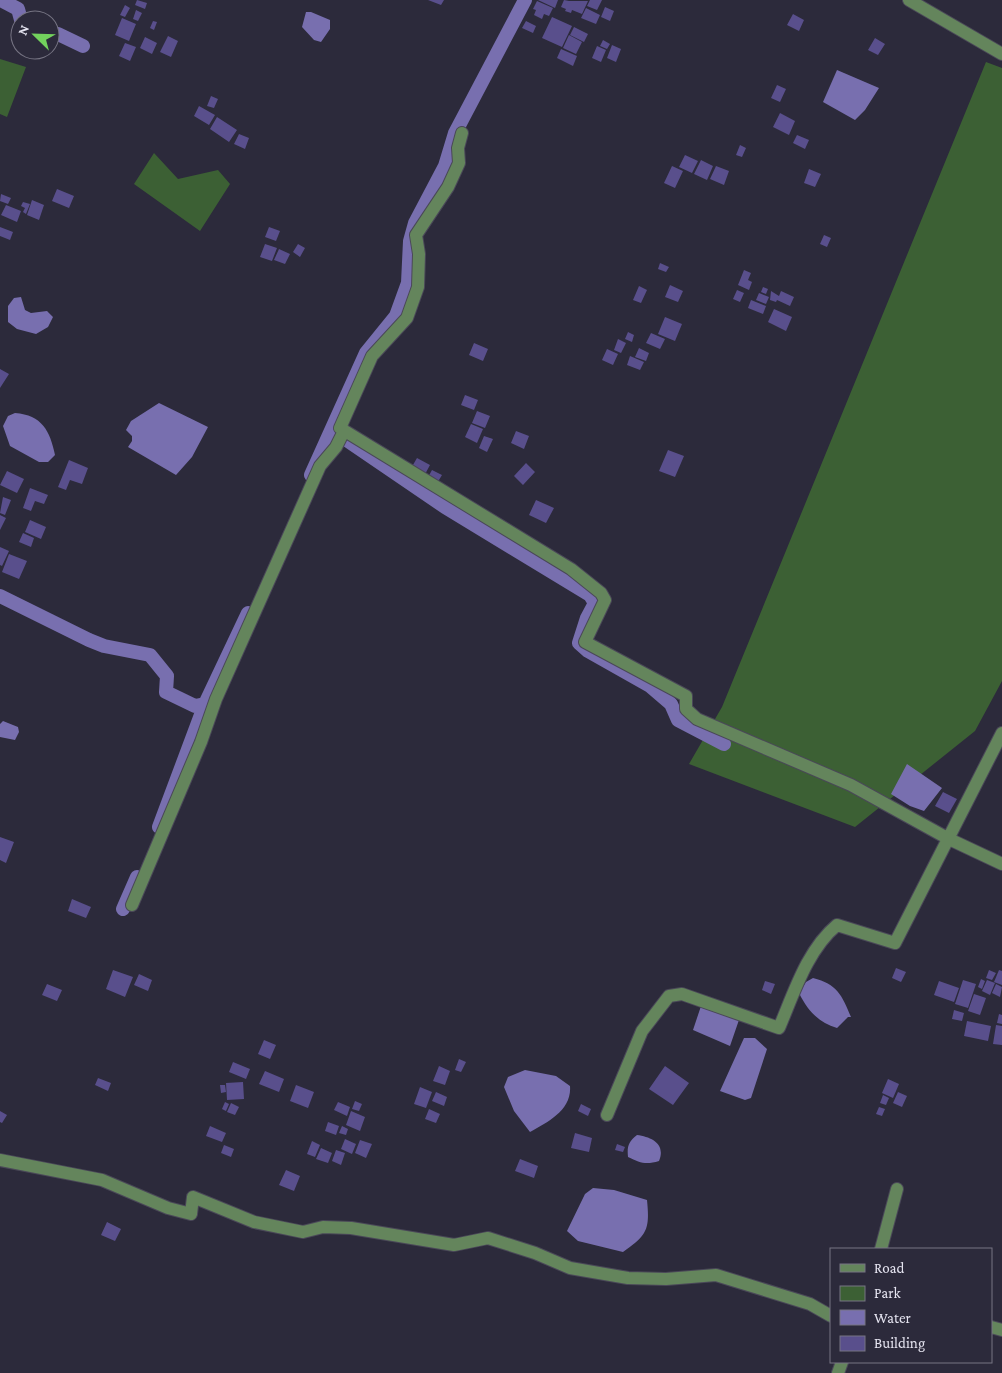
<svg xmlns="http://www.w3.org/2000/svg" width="1002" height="1373" viewBox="0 0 1002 1373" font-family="'Crimson Pro',serif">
<rect width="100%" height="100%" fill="#2c2a3b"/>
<!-- green -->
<path fill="#3c6034" d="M0,59L26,67L7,117L0,114Z
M986,62L1002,68V681L975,731L855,827L689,764L722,707Z
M154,153L178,179L218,170L230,184L200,231L134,184Z"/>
<!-- water -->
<path fill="#786faf" d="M306,12H311L330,20V29L321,42L314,40L302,27Z
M837,70L879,88L865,110L855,120L823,102Z
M21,297L25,310L31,313L47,311L53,317L48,327L36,334L17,329L8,322V306L14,298Z
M159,403L208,427L192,457L176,475L128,447L132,441V436L126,430L131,421Z
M15,413C42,415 50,431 55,455L48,462H39L10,446L3,426L8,416Z
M3,721L18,727L19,732L15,740L0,737V724Z
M907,764L942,788L924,811L910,806L891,794Z
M813,978C837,984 842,995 851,1017H848L837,1028C818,1022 808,1011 799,993L806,982Z
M701,1006L740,1017L730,1046L693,1030Z
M744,1038H755L767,1049L751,1098L745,1100L720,1091Z
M525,1070L556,1076L570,1086C572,1110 548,1122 530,1132L514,1111L504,1087L508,1077Z
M637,1135C652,1137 666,1144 659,1161C646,1165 640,1163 628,1157C627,1147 628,1142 637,1135Z
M593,1188L614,1190L647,1200C650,1230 647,1235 623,1252L578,1241L567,1231L585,1194Z"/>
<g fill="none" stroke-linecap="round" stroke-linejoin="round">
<!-- canal -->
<path stroke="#786faf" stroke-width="14" d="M1,0L18,9L21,20
M50,35L58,34L83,46
M332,430L445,507L590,595L595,603L587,618L579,643L588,651L650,686L671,704L678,720L724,744
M311,475L366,353L396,316L408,283L410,241L415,223L445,166L455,133L525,0
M0,596L89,640L104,646L150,655L167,676L166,692L195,706L205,704L248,613
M159,827L205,704
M123,909L137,877"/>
</g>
<!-- building -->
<path fill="#594f8c" d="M137,0L147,3L145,9L135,5Z
M428,0H444L441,5Z
M538,0H558L555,8Z
M564,0L569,1H588L582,14L572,10L571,13L565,11L566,9L561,7Z
M590,0H602L597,10L587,6Z
M537,1L553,8L549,16L544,14L542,19L534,15L536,10L533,9Z
M125,5L130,8L125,17L120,15Z
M605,7L614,11L610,21L601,17Z
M586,8L600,15L596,24L581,18Z
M136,10L142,13L138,21L133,19Z
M793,14L804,20L799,31L787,25Z
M552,17L572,26L562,47L542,38Z
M122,18L136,24L129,41L115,35Z
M153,21L157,22L154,30L150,28Z
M526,21L536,26L533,33L522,28Z
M574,27L588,34L584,42L570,35Z
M569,35L582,42L576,54L563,48Z
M168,36L178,41L171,57L160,52Z
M145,37L157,43L152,54L140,48Z
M875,38L885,44L878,55L868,50Z
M603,40L610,44L607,49L600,46Z
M125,43L136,47L130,61L119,56Z
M612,45L621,49L616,62L607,58Z
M597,46L606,50L601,62L592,58Z
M561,49L577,56L573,66L557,58Z
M777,85L786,89L780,102L771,98Z
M211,96L218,99L214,108L207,106Z
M199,106L215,115L209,125L194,116Z
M780,113L795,121L789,135L773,127Z
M217,117L237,130L229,142L210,129Z
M239,134L249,138L245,149L234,144Z
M797,135L809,140L805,149L793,143Z
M740,145L746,148L742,157L736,155Z
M685,155L698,161L692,173L679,167Z
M701,160L713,166L707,180L694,174Z
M672,166L683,171L675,188L664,183Z
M716,166L729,171L724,185L710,179Z
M809,169L821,174L815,187L804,183Z
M57,189L74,196L69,208L52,201Z
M1,194L11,198L8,204L0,201Z
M32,200L44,205L39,220L27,215Z
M23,202L30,204L26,214L23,212L25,208L21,206Z
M6,205L21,211L17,222L1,215Z
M0,227L13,232L10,240L0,236Z
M269,227L280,231L276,241L265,237Z
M824,235L831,238L827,247L820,244Z
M265,244L277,248L272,261L260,257Z
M298,244L305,248L300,257L293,252Z
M279,249L290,254L285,264L274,260Z
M660,263L669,267L666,272L658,269Z
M744,270L751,273L748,280L752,282L749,290L738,285Z
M670,285L683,291L678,302L665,297Z
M639,286L647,290L641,303L633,300Z
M763,287L768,289L766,294L761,292Z
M737,290L744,293L740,302L733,299Z
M771,291L779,296L781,291L794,297L790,306L777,300L776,302L770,300Z
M759,293L769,297L766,304L756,300Z
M751,300L766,306L763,314L748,308Z
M774,309L792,317L786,331L768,322Z
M665,317L682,324L675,341L658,334Z
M628,332L634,335L632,342L625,339Z
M651,333L665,339L660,349L646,343Z
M618,339L626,343L621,353L614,350Z
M474,343L488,349L483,361L469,355Z
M639,348L649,353L646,361L635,357Z
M607,349L618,354L613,365L602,360Z
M630,356L644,362L640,370L627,365Z
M0,369L9,374L0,388Z
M465,395L478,400L474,410L461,405Z
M477,411L490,416L485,428L472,423Z
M471,424L483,429L477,443L465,437Z
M516,431L529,436L524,449L511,443Z
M484,436L493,439L487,452L479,448Z
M668,450L684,456L675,477L659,471Z
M417,458L430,465L423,478L410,470Z
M69,460L88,468L82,484L70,480L66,490L58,487Z
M526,463L535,472L523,485L514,476Z
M432,470L442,475L436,485L427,479Z
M7,471L24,479L17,493L0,485Z
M30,488L48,495L44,504L35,501L31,511L23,508Z
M3,497L11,500L5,515L0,513Z
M536,500L554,508L546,523L529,515Z
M0,515L6,518L0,530Z
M30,520L46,527L41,539L25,532Z
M23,533L34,538L31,547L19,542Z
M0,547L9,551L2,566L0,565Z
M9,554L27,561L19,579L2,572Z
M943,792L957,799L949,813L935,806Z
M0,837L14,842L6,863L0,860Z
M72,899L91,907L86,918L68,911Z
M896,968L906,972L901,982L892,978Z
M113,970L133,977L125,997L106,989Z
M989,970L996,973L992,980L986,978Z
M999,970L1002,971V985L994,982Z
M139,974L152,980L148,991L134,985Z
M981,979L985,981L982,989L978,987Z
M963,980L976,984L968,1008L955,1004Z
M987,980L995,983L990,995L982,991Z
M765,981L775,984L771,994L762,990Z
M939,981L959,988L954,1002L934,995Z
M47,984L62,990L57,1001L42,995Z
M996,984L1002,987L1000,997L992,993Z
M974,994L986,998L980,1015L968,1011Z
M954,1010L964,1013L962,1021L952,1019Z
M999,1014L1002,1015V1024L997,1023Z
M967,1021L991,1026L988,1041L964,1036Z
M996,1025L1002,1026V1045L993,1044Z
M264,1040L276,1045L270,1059L258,1054Z
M459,1059L466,1062L461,1072L455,1070Z
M233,1062L250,1069L246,1079L229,1072Z
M439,1066L450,1071L445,1085L433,1081Z
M665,1066L689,1083L673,1105L649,1089Z
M265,1071L284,1079L279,1092L259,1084Z
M98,1078L111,1083L108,1091L95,1085Z
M888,1079L899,1084L893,1098L882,1093Z
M243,1082L244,1099L227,1100L226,1083Z
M220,1085H225L226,1092L221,1093Z
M296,1085L314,1092L308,1108L290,1101Z
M420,1087L432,1092L426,1108L414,1104Z
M436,1092L447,1097L444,1106L432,1101Z
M898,1092L907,1096L902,1107L893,1103Z
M883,1095L889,1098L886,1105L880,1103Z
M355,1101L362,1104L359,1111L352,1109Z
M225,1102L229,1104L226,1111L222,1109Z
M338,1102L350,1107L347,1116L334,1110Z
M231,1103L239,1107L235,1115L227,1112Z
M581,1104L591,1109L588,1116L578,1111Z
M879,1107L885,1109L882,1116L876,1114Z
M429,1109L440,1114L436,1123L425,1119Z
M0,1111L7,1115L2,1123L0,1122Z
M351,1111L365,1117L360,1131L346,1125Z
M328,1122L339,1126L336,1135L325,1131Z
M210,1126L226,1133L222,1142L206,1136Z
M342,1126L348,1129L346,1135L339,1133Z
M575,1133L592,1138L589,1152L571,1148Z
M345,1139L356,1144L352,1154L341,1149Z
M360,1140L372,1144L366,1158L355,1153Z
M312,1141L320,1145L315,1157L307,1154Z
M617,1144L625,1147L623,1152L615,1150Z
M224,1145L234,1149L231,1157L221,1153Z
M321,1148L332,1153L328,1163L316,1159Z
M336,1150L345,1153L341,1165L332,1161Z
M520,1159L538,1166L534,1178L515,1171Z
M286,1170L300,1176L294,1191L279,1185Z
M107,1222L121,1229L115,1241L101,1235Z"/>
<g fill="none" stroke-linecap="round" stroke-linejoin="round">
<defs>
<path id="minor" d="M909,0L1002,54
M462,133L458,148L459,163L448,187L416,235L419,254L418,287L407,318L372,356L340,428L571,569L601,593L605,600L585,642L686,696V709L697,719L851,785L949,839L1002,864
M132,905L201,742L216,699L320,466L336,447L344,431
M607,1115L642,1031L669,996L682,994L779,1028C794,993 807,950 837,925L895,943L1002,733
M0,1160L102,1180L168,1208L191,1214L193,1197L254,1222L303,1232L323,1227L351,1228L454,1245L488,1238L535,1253L570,1268L628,1278L666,1279L716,1275L810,1304L831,1316
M881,1249L897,1189
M991,1327L1002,1330
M838,1373L842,1362"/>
</defs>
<!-- minor casing -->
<use href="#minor" stroke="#4a4858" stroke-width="14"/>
<!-- minor -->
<use href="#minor" stroke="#64855c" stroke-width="12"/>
</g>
<!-- legend -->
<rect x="830" y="1248" width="162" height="115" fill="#2c2a3b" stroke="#767483"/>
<rect x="840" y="1264" width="25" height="8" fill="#64855c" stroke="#767483"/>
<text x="874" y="1273" font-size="15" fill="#e5e4f0">Road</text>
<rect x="840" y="1286" width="25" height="15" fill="#3c6034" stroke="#767483"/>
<text x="874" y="1298" font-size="15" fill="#e5e4f0">Park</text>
<rect x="840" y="1310" width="25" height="15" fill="#786faf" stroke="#767483"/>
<text x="874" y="1323" font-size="15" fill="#e5e4f0">Water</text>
<rect x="840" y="1336" width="25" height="15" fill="#594f8c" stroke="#767483"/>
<text x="874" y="1348" font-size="15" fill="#e5e4f0">Building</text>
<!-- north arrow -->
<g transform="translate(35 35) rotate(293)"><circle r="24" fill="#2c2a3b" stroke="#767483"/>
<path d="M0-4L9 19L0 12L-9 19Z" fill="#73d25d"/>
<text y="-8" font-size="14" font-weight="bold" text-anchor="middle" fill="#e5e4f0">N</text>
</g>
</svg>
